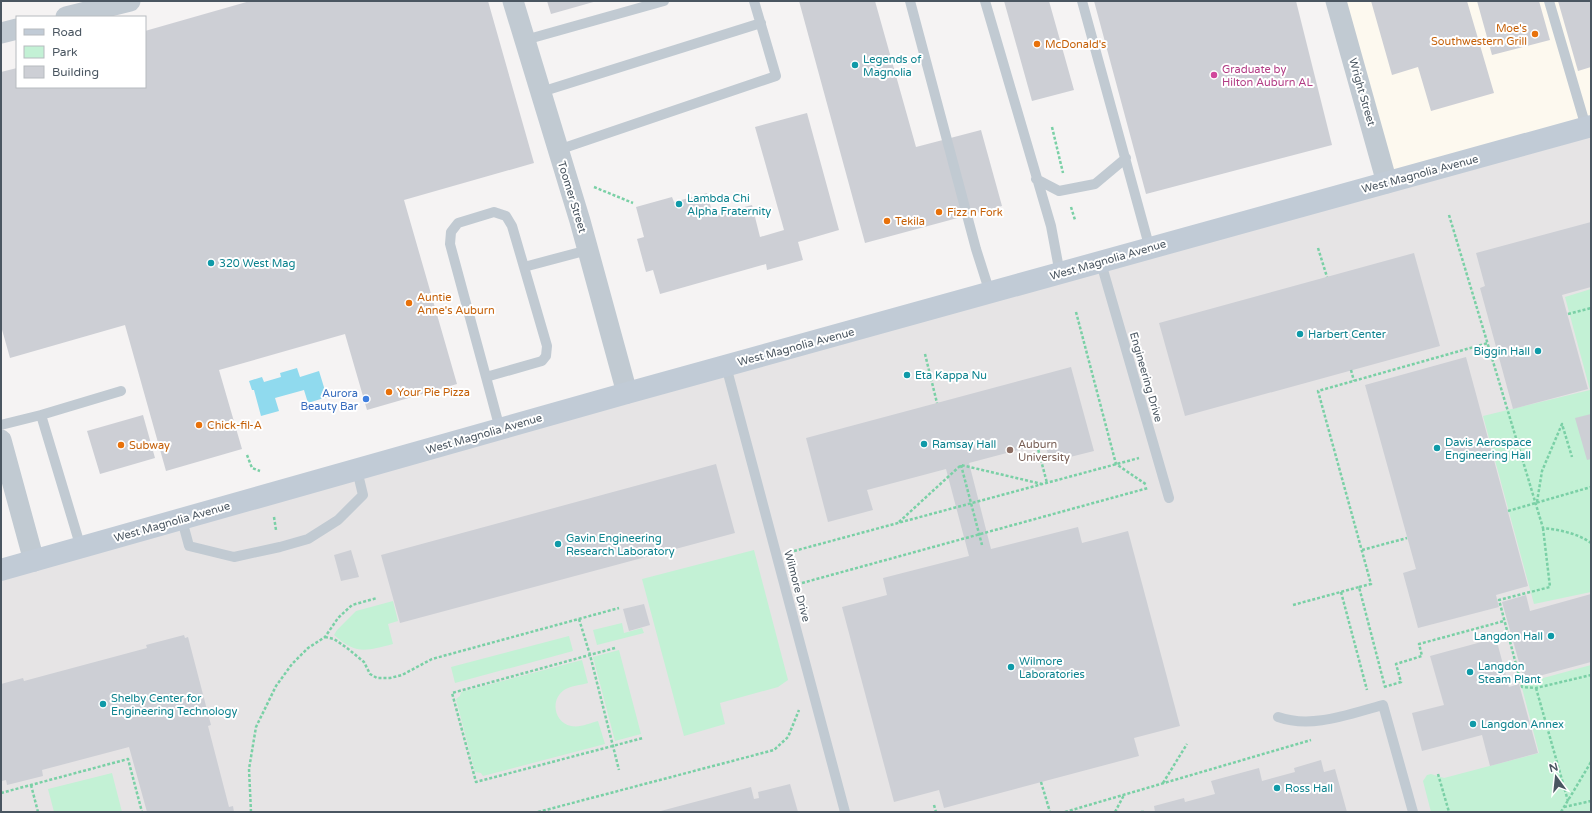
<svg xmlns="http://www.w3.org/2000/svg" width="1592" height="813" viewBox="0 0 1592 813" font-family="'Varela Round',sans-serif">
<rect width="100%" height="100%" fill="#f5f3f3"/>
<!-- commercial -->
<path fill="#fdf9ef" d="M1336,1H1591V126L1387,183Z"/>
<!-- education -->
<path fill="#e6e4e5" d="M1591,126V812H1V570Z"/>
<!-- green -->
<path fill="#c3f1d5" d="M1591,289V592L1534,604L1483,416L1590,390L1565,297Z
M754,550L788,680L778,687L720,703L725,724L684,736L642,579Z
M393,601L398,621L388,624L393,644C365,651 357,655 334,635L337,630L356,611Z
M622,623L624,633L642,628L644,633L597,645L593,630Z
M569,636L573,651L455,683L451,667Z
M619,650L641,734L615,741L593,657Z
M582,660L588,683C581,685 570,686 564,690C550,700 554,722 571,726C580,728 590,723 598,721L605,744L483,776L481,773L475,772L456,699L460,696L461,692Z
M1591,665V812H1431L1423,781L1427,775L1431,774L1444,778L1539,753L1521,684Z
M112,773L122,812H54L48,789Z"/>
<!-- water -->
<path fill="#90daee" d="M297,368L300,377L319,371L327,397L308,403L304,390L275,398L279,411L261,416L254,390H252L249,381L262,377L264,382L281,377L280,373Z"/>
<!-- building -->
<path fill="#cdcfd5" d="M250,1H488L534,163L404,200L457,384L367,410L345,334L219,370L242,449L166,471L125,325L10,358L1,326V72L17,68V87H145V31Z
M547,1H597L551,14Z
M799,1H875L916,147L981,130L1002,206L865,243Z
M1004,1H1049L1074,90L1032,101Z
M1094,1H1296L1332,145L1146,194Z
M1371,1H1467L1494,93L1431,111L1418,67L1392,75Z
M1477,1H1539L1550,40L1492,55Z
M1558,1H1591V67L1578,71Z
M807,113L839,230L798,242L803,260L767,270L766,264L660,294L653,270L646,272L637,239L644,237L636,207L672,197L674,202L707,193L713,215L752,205L760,237L784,230L755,127Z
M1591,222V287L1562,295L1588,389L1513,409L1480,288L1485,286L1476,253Z
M1414,253L1440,346L1185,416L1159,323Z
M1466,357L1528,586L1496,595L1499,607L1418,628L1403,573L1416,569L1365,385Z
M1071,367L1094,451L1050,462L1045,443L969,463L991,549L1078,527L1082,543L1128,531L1180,726L1134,738L1139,756L944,808L939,790L894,802L842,607L887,595L883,578L969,556L946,469L867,490L873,510L828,522L806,438Z
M1591,414V459L1587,460L1575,418Z
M143,415L155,458L100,474L87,431Z
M716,464L735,533L400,623L381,555Z
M351,550L359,577L341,581L334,555Z
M1591,594V662L1524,680L1502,602L1526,595L1530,611Z
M644,604L650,625L629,631L623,609Z
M184,635L185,638L188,637L211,725L208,726L229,807L233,806L234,812H147L129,747L42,770L43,776L7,785L6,780L2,781L1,776V684L23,678L24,681L147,648L146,645Z
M1496,638L1509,687L1519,684L1538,753L1490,766L1482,735L1422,751L1412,713L1444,705L1430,656Z
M1321,760L1324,772L1335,769L1347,812H1155L1154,806L1184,798L1185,802L1215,794L1211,781L1259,768L1262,781L1295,772L1294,768Z
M790,784L798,812H657L751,787L754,799L759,798L758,792Z"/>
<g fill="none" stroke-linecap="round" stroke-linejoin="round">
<!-- path -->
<path stroke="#7ad0a6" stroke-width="2.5" stroke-dasharray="3 2" stroke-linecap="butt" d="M1052,127L1063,173
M594,187L633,203
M1071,207L1075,220
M1449,215L1543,528C1560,530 1577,533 1591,543
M1318,248L1327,277
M1076,312L1116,464L1147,485
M1568,314L1591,308
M925,354L937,403
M1351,370L1354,381
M1037,445L1047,483
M247,455L252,468L260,471
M961,465L982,545
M1537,502L1542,471L1562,424L1572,457
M1508,511L1591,487
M274,517L276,530
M899,522L961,465L1042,484
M1543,528L1550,587L1499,600L1522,687L1536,688L1591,675
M1362,550L1407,538
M794,551L1139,458
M802,583L1148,488
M1359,587L1371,584L1318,391L1488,343
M1341,592L1367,690
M1293,605L1359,587L1385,687
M579,619L590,655L619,770
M325,637L334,639L347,648L364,662L370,674L377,678H390L402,675L432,659L619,608
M615,648L452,693L476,782L643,738
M1384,687L1401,682L1396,664L1422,656L1419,644L1504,621
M1536,688L1568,801
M1438,774L1449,812
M1041,782L1050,812
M1163,783L1187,744
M31,785L38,812
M1,793L128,759L142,812
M934,805L936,812
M1564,807L1591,801
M251,812L249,769L256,727L276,686L292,664L308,648L325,637L338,618L352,605L377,598
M538,812L774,750L788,737L799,710
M1065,812L1311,740
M1115,812L1124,795
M1141,812H1145
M1561,812L1591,762"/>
<!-- lane -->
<path stroke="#c1cad2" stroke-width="10" d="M910,1L976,249L990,293
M985,1L1051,226L1060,274
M1082,1L1150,249
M1549,1L1586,127
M525,40L664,1
M541,92L761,23
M558,150L776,76L754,1
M1036,179L1059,191L1095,184L1126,158
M1101,263L1169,498
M524,267L512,226L506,216L494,212L458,223L451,232L450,244L486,377L542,361L546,356L547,346L524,267L588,250
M726,366L845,812
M486,377L500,429
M1,425L41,415
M182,520L189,546L234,557L280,547L308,539L338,520L363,495L357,470
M81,548L41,415L121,391
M1278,717C1312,729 1349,714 1383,705L1413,812"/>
<!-- street -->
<path stroke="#c1cad2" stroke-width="21" d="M513,1L580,221L627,393
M1336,1L1387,183
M66,17L130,1
M1,33L17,29
M1,440L34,561"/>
<!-- secondary -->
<path stroke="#c1cbd6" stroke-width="22" d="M1,570L627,393L1591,126"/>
</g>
<!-- markers -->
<g fill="#e8710a" stroke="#fff" stroke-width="1.5">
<circle cx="1535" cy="34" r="4"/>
<circle cx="1037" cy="44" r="4"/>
<circle cx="939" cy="212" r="4"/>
<circle cx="887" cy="221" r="4"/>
<circle cx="409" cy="303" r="4"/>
<circle cx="389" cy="392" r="4"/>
<circle cx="199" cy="425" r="4"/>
<circle cx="121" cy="445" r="4"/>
</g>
<g fill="#0f9aa8" stroke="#fff" stroke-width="1.5">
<circle cx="855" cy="65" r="4"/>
<circle cx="679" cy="204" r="4"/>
<circle cx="211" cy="263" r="4"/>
<circle cx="1300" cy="334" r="4"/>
<circle cx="1538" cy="351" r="4"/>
<circle cx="907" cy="375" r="4"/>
<circle cx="924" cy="444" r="4"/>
<circle cx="1437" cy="448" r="4"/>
<circle cx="558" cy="544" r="4"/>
<circle cx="1551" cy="636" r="4"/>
<circle cx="1011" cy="667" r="4"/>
<circle cx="1470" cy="672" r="4"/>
<circle cx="103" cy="704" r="4"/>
<circle cx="1473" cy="724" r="4"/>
<circle cx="1277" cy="788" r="4"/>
</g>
<circle fill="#d1479c" stroke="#fff" stroke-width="1.5" cx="1214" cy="75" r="4"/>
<circle fill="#3f7fe0" stroke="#fff" stroke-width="1.5" cx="366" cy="399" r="4"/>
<circle fill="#8d6e63" stroke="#fff" stroke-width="1.5" cx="1010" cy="450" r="4"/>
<g text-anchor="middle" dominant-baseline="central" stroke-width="4" stroke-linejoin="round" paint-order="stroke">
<!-- food labels -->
<g font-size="11" fill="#c56008" stroke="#fff" text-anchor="start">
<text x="1527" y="28" text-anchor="end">Moe's<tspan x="1527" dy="13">Southwestern Grill</tspan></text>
<text x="1045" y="44">McDonald's</text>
<text x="947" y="212">Fizz n Fork</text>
<text x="895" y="221">Tekila</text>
<text x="417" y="297">Auntie<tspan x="417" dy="13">Anne's Auburn</tspan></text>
<text x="397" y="392">Your Pie Pizza</text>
<text x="207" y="425">Chick-fil-A</text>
<text x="129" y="445">Subway</text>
</g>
<!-- culture labels -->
<g font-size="11" fill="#0d838f" stroke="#fff" text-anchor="start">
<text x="863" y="59">Legends of<tspan x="863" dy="13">Magnolia</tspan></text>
<text x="687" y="198">Lambda Chi<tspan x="687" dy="13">Alpha Fraternity</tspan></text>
<text x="219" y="263">320 West Mag</text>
<text x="1308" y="334">Harbert Center</text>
<text x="1530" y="351" text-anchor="end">Biggin Hall</text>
<text x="915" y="375">Eta Kappa Nu</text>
<text x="1445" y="442">Davis Aerospace<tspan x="1445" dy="13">Engineering Hall</tspan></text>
<text x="932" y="444">Ramsay Hall</text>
<text x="566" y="538">Gavin Engineering<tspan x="566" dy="13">Research Laboratory</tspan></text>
<text x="1543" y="636" text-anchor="end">Langdon Hall</text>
<text x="1019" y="661">Wilmore<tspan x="1019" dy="13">Laboratories</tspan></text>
<text x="1478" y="666">Langdon<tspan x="1478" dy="13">Steam Plant</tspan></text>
<text x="111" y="698">Shelby Center for<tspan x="111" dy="13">Engineering Technology</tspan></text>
<text x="1481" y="724">Langdon Annex</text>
<text x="1285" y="788">Ross Hall</text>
</g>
<!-- hotel labels -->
<g font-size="11" fill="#b23c85" stroke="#fff" text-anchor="start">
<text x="1222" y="69">Graduate by<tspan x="1222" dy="13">Hilton Auburn AL</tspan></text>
</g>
<!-- street labels -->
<g font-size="11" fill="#4a5661" stroke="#fff">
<text transform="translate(1362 92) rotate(74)">Wright Street</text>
<text transform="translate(1420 174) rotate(-15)">West Magnolia Avenue</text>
<text transform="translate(572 197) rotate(73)">Toomer Street</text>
<text transform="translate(1108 260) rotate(-16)">West Magnolia Avenue</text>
<text transform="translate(796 347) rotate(-15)">West Magnolia Avenue</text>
<text transform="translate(1146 377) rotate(74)">Engineering Drive</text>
<text transform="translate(484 434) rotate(-16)">West Magnolia Avenue</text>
<text transform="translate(172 522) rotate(-16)">West Magnolia Avenue</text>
<text transform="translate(797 586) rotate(75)">Wilmore Drive</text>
</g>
<!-- shop labels -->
<g font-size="11" fill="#366cbe" stroke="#fff" text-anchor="end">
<text x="358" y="393">Aurora<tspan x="358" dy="13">Beauty Bar</tspan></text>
</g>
<!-- education labels -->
<g font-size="11" fill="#785e54" stroke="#fff" text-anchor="start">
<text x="1018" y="444">Auburn<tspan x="1018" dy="13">University</tspan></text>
</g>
</g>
<!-- border -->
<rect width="1592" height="813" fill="none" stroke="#4a5661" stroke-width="4"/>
<!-- legend -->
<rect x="16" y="16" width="130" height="72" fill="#ffffff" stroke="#b7bbc0"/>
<rect x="24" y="29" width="20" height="6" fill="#c1cbd6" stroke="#b7bbc0"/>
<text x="52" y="36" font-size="12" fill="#4a5661">Road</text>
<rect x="24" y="46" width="20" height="12" fill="#c3f1d5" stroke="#b7bbc0"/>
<text x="52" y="56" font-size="12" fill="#4a5661">Park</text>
<rect x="24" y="66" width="20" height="12" fill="#cdcfd5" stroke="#b7bbc0"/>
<text x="52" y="76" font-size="12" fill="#4a5661">Building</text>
<!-- north arrow -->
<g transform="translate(1556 777) rotate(345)" stroke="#ffffff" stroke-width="3" paint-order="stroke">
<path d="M0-3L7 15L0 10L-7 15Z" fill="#4a5661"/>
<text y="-6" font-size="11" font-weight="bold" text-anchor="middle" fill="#4a5661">N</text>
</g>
</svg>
